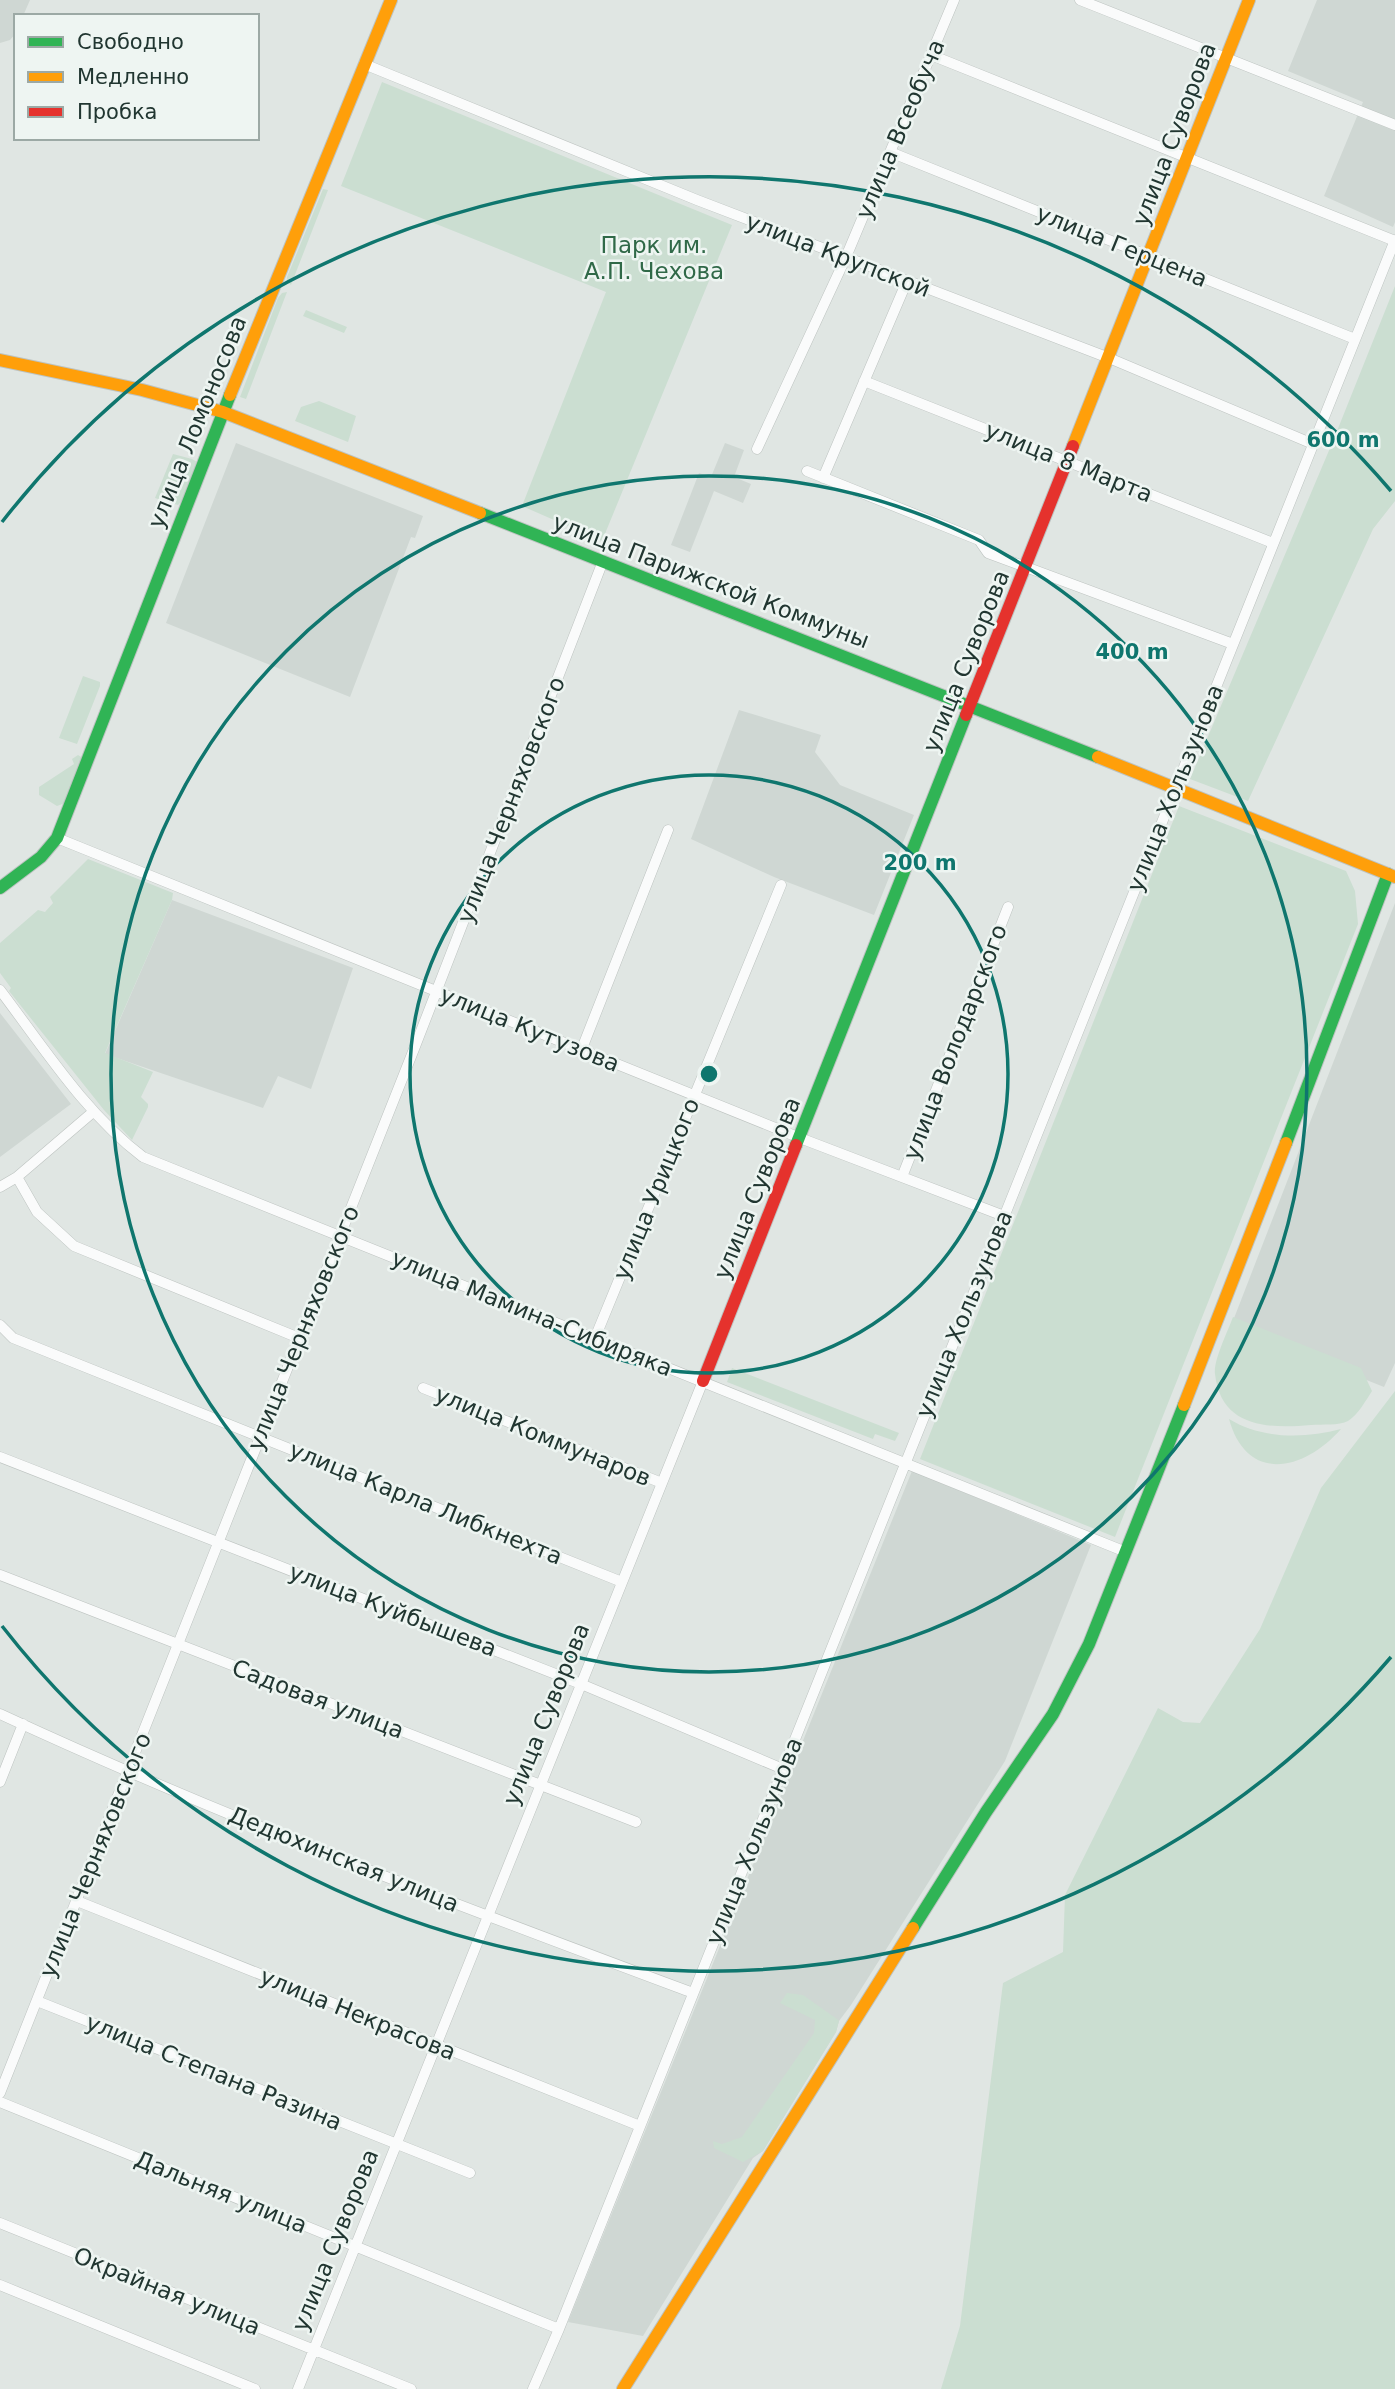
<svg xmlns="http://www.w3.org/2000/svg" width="1395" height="2389" viewBox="0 0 1395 2389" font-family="'DejaVu Sans',sans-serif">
<rect width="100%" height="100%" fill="#e0e6e3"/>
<!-- built -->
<path fill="#cfd7d3" d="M0,0H30L23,16H16V33L10,40L0,43Z
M1317,0H1395V222L1393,227L1324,196L1363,102L1288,71Z
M236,443L423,516L415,538L411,537L350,697L166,623Z
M725,443L744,450L734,477L751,484L743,503L714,491L690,552L671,545L699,473L711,477Z
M739,710L821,735L815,752L840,785L914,815L874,915L774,877L691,839Z
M172,900L353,968L311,1089L278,1076L263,1108L105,1054Z
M1395,903V1363L1384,1387L1231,1326Z
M0,1013L71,1104L0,1157Z
M912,1471L1091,1545L1005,1761L851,2005L839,2021L836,2032L763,2151L753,2158L643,2336L568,2322Z"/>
<!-- green -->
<path fill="#cbded1" d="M382,82L732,225L602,541L522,506L606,292L341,186Z
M323,189L328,190L291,285L287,282V277Z
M1395,286V501L1373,529L1248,801L1190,779L1333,441Z
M287,292L246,399L240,397L278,298L282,293Z
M306,310L347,327L344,333L303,316Z
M319,401L356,416L348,442L295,421L301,407Z
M173,454L192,459L197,462L183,500L178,505L155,498Z
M83,676L100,682V686L77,744L59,738Z
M78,755L83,758L65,803L57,806L39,795V787L74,764L72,759Z
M1179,806L1346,871L1355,891L1358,924L1115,1537L920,1459Z
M88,859L173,893L172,900L105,1053L153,1072L141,1097L148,1104V1107L132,1140L104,1110L9,991L11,988L0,973V943L38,910L45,912L53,903L50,897Z
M1233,1317L1361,1368L1372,1391C1366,1400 1358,1415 1348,1421C1339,1426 1322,1424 1311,1425C1267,1429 1221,1427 1215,1374C1213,1361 1228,1331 1233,1317Z
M732,1368L899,1433L895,1441L875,1434L873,1439L727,1382Z
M1395,1391V2389H941L960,2326L1003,1983L1063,1952L1065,1895L1158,1708L1183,1722L1200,1723L1260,1629L1321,1488Z
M1229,1419C1262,1439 1304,1439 1341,1429C1304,1471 1247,1484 1229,1419Z
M787,1993L803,1995L837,2019L839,2021L836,2032L763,2151L743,2162L714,2148L713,2141L722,2144L742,2137L814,2033L815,2020L780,2003Z"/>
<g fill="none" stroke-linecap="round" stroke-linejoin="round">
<defs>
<path id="street" d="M1080,0L1395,125
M931,55L1395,241
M364,64L697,200L1109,358L1313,444
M890,152L1355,339
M864,381L1273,543
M757,449L846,257L954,0
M807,471L979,540L988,553L1233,644
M823,478L907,281
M57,838L800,1138L1004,1216
M0,990C44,1048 85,1113 143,1157L1126,1552
M581,1051L668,830
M17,1177L37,1212L74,1246L299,1338
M902,1177L1008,907
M0,1187L17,1177L93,1112
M0,1325L13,1338L622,1582
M595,1338L781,885
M423,1388L662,1483
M0,1457L581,1684L783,1769
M0,1575L636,1822
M0,1714C226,1819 460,1906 693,1993
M0,1782L23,1724
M77,1901L640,2126
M37,2001L470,2173
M0,2093L416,1044L603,561
M0,2102L559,2329
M0,2223L411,2389
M0,2285L255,2389
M298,2389L703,1381
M533,2389L559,2329L1395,240"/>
<path id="fast" d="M480,513L1098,757
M0,888L41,857L57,838L230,395
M1286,1143L1388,874
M796,1145L966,715
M913,1928L986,1812L1053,1714L1089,1644L1184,1405"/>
<path id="slow" d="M0,360L142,390L223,412L480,513
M230,395L391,0
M1073,446L1249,0
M1098,757L1395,877
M1184,1405L1286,1143
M623,2389L913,1928"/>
<path id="jam" d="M966,715L1073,446
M703,1381L796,1145"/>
</defs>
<!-- street casing -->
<use href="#street" stroke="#bdc3c0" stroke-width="11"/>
<!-- fast casing -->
<use href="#fast" stroke="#bdc3c1" stroke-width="14"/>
<!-- slow casing -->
<use href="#slow" stroke="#bdc3c1" stroke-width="14"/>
<!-- jam casing -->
<use href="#jam" stroke="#bdc3c1" stroke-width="14"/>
<!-- street -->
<use href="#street" stroke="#fafbfb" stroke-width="10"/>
<!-- fast -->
<use href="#fast" stroke="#30b455" stroke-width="12"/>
<!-- slow -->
<use href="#slow" stroke="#ff9f0a" stroke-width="12"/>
<!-- jam -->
<use href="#jam" stroke="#e5322d" stroke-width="12"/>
</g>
<!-- distance rings -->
<g fill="none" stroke="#0f766e" stroke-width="3.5">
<circle cx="709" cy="1074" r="299"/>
<circle cx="709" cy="1074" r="598"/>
<path d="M1391 1657A897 897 0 0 1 2 1626M2 522A897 897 0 0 1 1391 491"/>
</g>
<g text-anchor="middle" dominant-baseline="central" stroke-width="5" stroke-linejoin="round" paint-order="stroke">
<!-- street labels -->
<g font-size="23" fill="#213631" stroke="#eef5f2">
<text transform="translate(900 129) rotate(-67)">улица Всеобуча</text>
<text transform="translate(1174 134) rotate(-69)">улица Суворова</text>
<text transform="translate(1122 246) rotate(22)">улица Герцена</text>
<text transform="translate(838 255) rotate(21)">улица Крупской</text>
<text transform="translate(197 422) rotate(-68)">улица Ломоносова</text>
<text transform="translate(1069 462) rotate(22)">улица 8 Марта</text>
<text transform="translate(711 581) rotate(21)">улица Парижской Коммуны</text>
<text transform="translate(966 661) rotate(-68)">улица Суворова</text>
<text transform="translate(1175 788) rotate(-68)">улица Хользунова</text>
<text transform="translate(511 800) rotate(-69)">улица Черняховского</text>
<text transform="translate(530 1029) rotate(22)">улица Кутузова</text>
<text transform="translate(955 1042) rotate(-69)">улица Володарского</text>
<text transform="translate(757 1188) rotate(-68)">улица Суворова</text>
<text transform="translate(656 1189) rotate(-68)">улица Урицкого</text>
<text transform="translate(532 1313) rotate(22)">улица Мамина-Сибиряка</text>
<text transform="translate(964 1314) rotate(-68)">улица Хользунова</text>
<text transform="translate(303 1328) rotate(-68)">улица Черняховского</text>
<text transform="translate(543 1436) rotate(22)">улица Коммунаров</text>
<text transform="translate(426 1503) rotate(22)">улица Карла Либкнехта</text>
<text transform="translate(393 1610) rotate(21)">улица Куйбышева</text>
<text transform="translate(318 1699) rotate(21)">Садовая улица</text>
<text transform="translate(546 1714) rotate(-68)">улица Суворова</text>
<text transform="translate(754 1841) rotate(-68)">улица Хользунова</text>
<text transform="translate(95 1855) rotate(-68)">улица Черняховского</text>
<text transform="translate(344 1859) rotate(22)">Дедюхинская улица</text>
<text transform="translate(358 2014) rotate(22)">улица Некрасова</text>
<text transform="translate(214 2072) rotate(22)">улица Степана Разина</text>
<text transform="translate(221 2192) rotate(22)">Дальняя улица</text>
<text transform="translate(335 2240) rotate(-68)">улица Суворова</text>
<text transform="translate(167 2291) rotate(22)">Окрайная улица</text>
</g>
<!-- park labels -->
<g font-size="23" fill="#306948" stroke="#eef5f2">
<text x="654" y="245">Парк им.<tspan x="654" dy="26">А.П. Чехова</tspan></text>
</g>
</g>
<circle cx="709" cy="1074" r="10" fill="#0f766e" stroke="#eef5f2" stroke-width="3.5"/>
<g font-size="21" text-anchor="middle" font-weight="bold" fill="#0f766e" stroke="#eef5f2" stroke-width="5" stroke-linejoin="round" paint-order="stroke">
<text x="1343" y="447">600 m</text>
<text x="1132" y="659">400 m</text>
<text x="920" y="870">200 m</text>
</g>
<!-- legend -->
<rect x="14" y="14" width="245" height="126" fill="#eef5f2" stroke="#9ca9a5" stroke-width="2"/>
<rect x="28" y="37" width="35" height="10" fill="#30b455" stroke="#9ca9a5" stroke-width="2"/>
<text x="77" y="49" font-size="21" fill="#213631">Свободно</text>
<rect x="28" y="72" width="35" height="10" fill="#ff9f0a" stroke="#9ca9a5" stroke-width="2"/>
<text x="77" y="84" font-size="21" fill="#213631">Медленно</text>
<rect x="28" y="107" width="35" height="10" fill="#e5322d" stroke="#9ca9a5" stroke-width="2"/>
<text x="77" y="119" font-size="21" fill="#213631">Пробка</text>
</svg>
